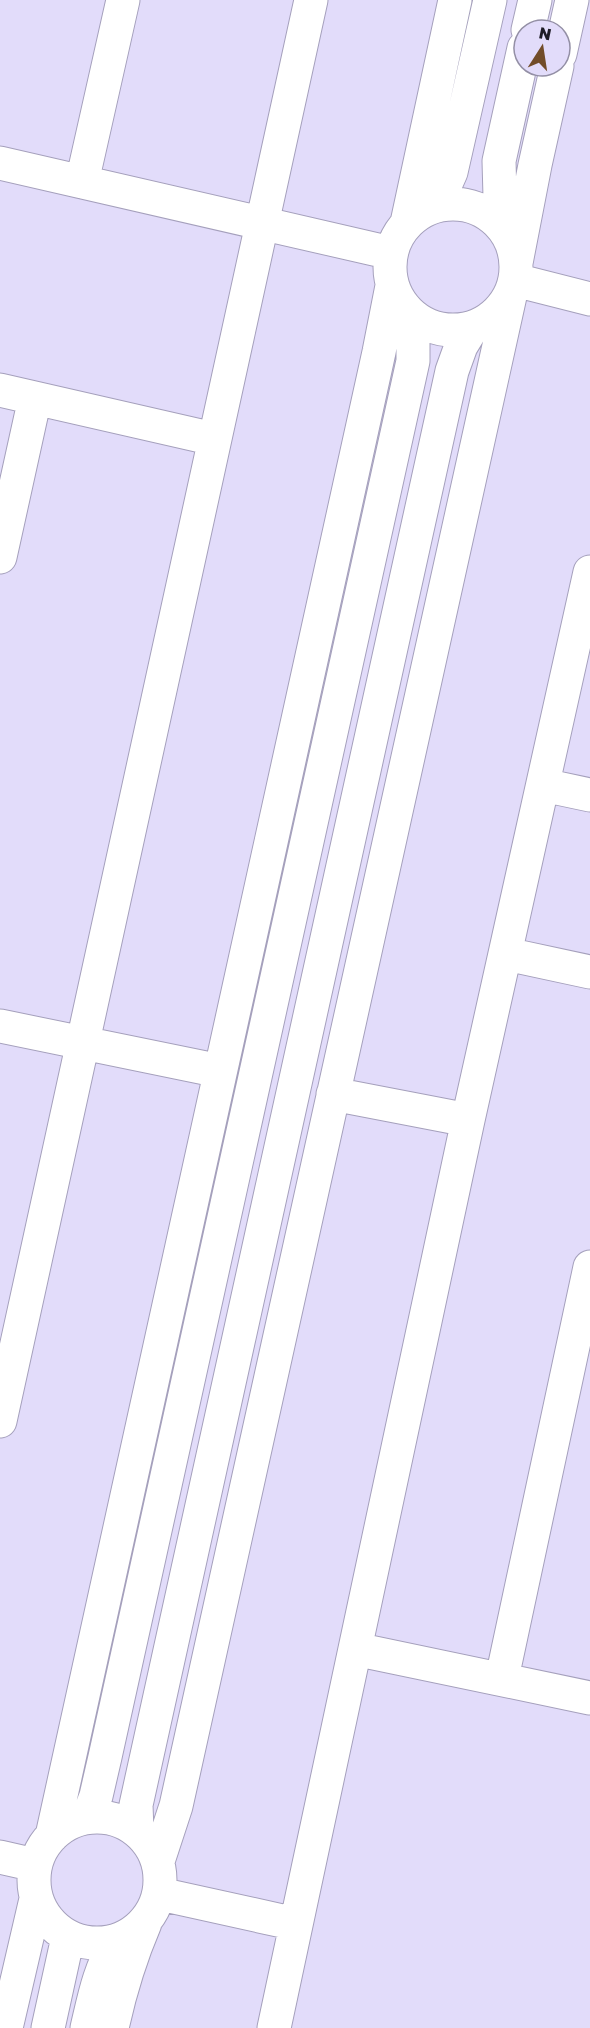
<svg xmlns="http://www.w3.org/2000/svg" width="590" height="2028" viewBox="0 0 590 2028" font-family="'Golos Text',sans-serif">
<rect width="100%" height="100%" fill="#e2dcfa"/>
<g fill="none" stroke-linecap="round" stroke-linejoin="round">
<defs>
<path id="minor" d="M528,30L535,0
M560,54L572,0
M0,163L391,253
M82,182L123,0
M390 267a63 63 0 1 1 126 0a63 63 0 1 1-126 0Z
M436,206L451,172L490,0
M407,223L455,0
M507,234L500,197L499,161L524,48
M516,263L535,165L557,66
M515,280L590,299
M0,390L214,439
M0,557L35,398
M543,785L590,795
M506,954L590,972
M0,1026L220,1071
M333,1094L468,1120
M0,1421L311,0
M355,1649L590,1698
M502,1678L590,1267
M34 1880a63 63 0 1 1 126 0a63 63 0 1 1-126 0Z
M88,1817L96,1796L105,1757L413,361V333L410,314
M137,1831L136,1805L452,371L461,346L472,328
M52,1836L379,352L392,286
M0,1857L35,1865
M158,1861L176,1806L510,296
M160,1894L296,1924
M6,2028L36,1899
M48,2028L68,1937
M87,2028C95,1994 99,1971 117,1940
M112,2028C120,1991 130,1958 145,1923
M274,2028L468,1120L590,572"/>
</defs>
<!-- minor casing -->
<use href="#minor" stroke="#a5a0bc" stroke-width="35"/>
<!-- minor -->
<use href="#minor" stroke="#fff" stroke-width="33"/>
</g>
<!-- north arrow -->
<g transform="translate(542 48) rotate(12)"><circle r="28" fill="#e2dcfa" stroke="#938fa5" stroke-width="1.5"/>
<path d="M0-4.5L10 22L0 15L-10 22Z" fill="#724d29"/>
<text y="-9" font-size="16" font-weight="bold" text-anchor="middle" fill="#1d1b25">N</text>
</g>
</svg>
